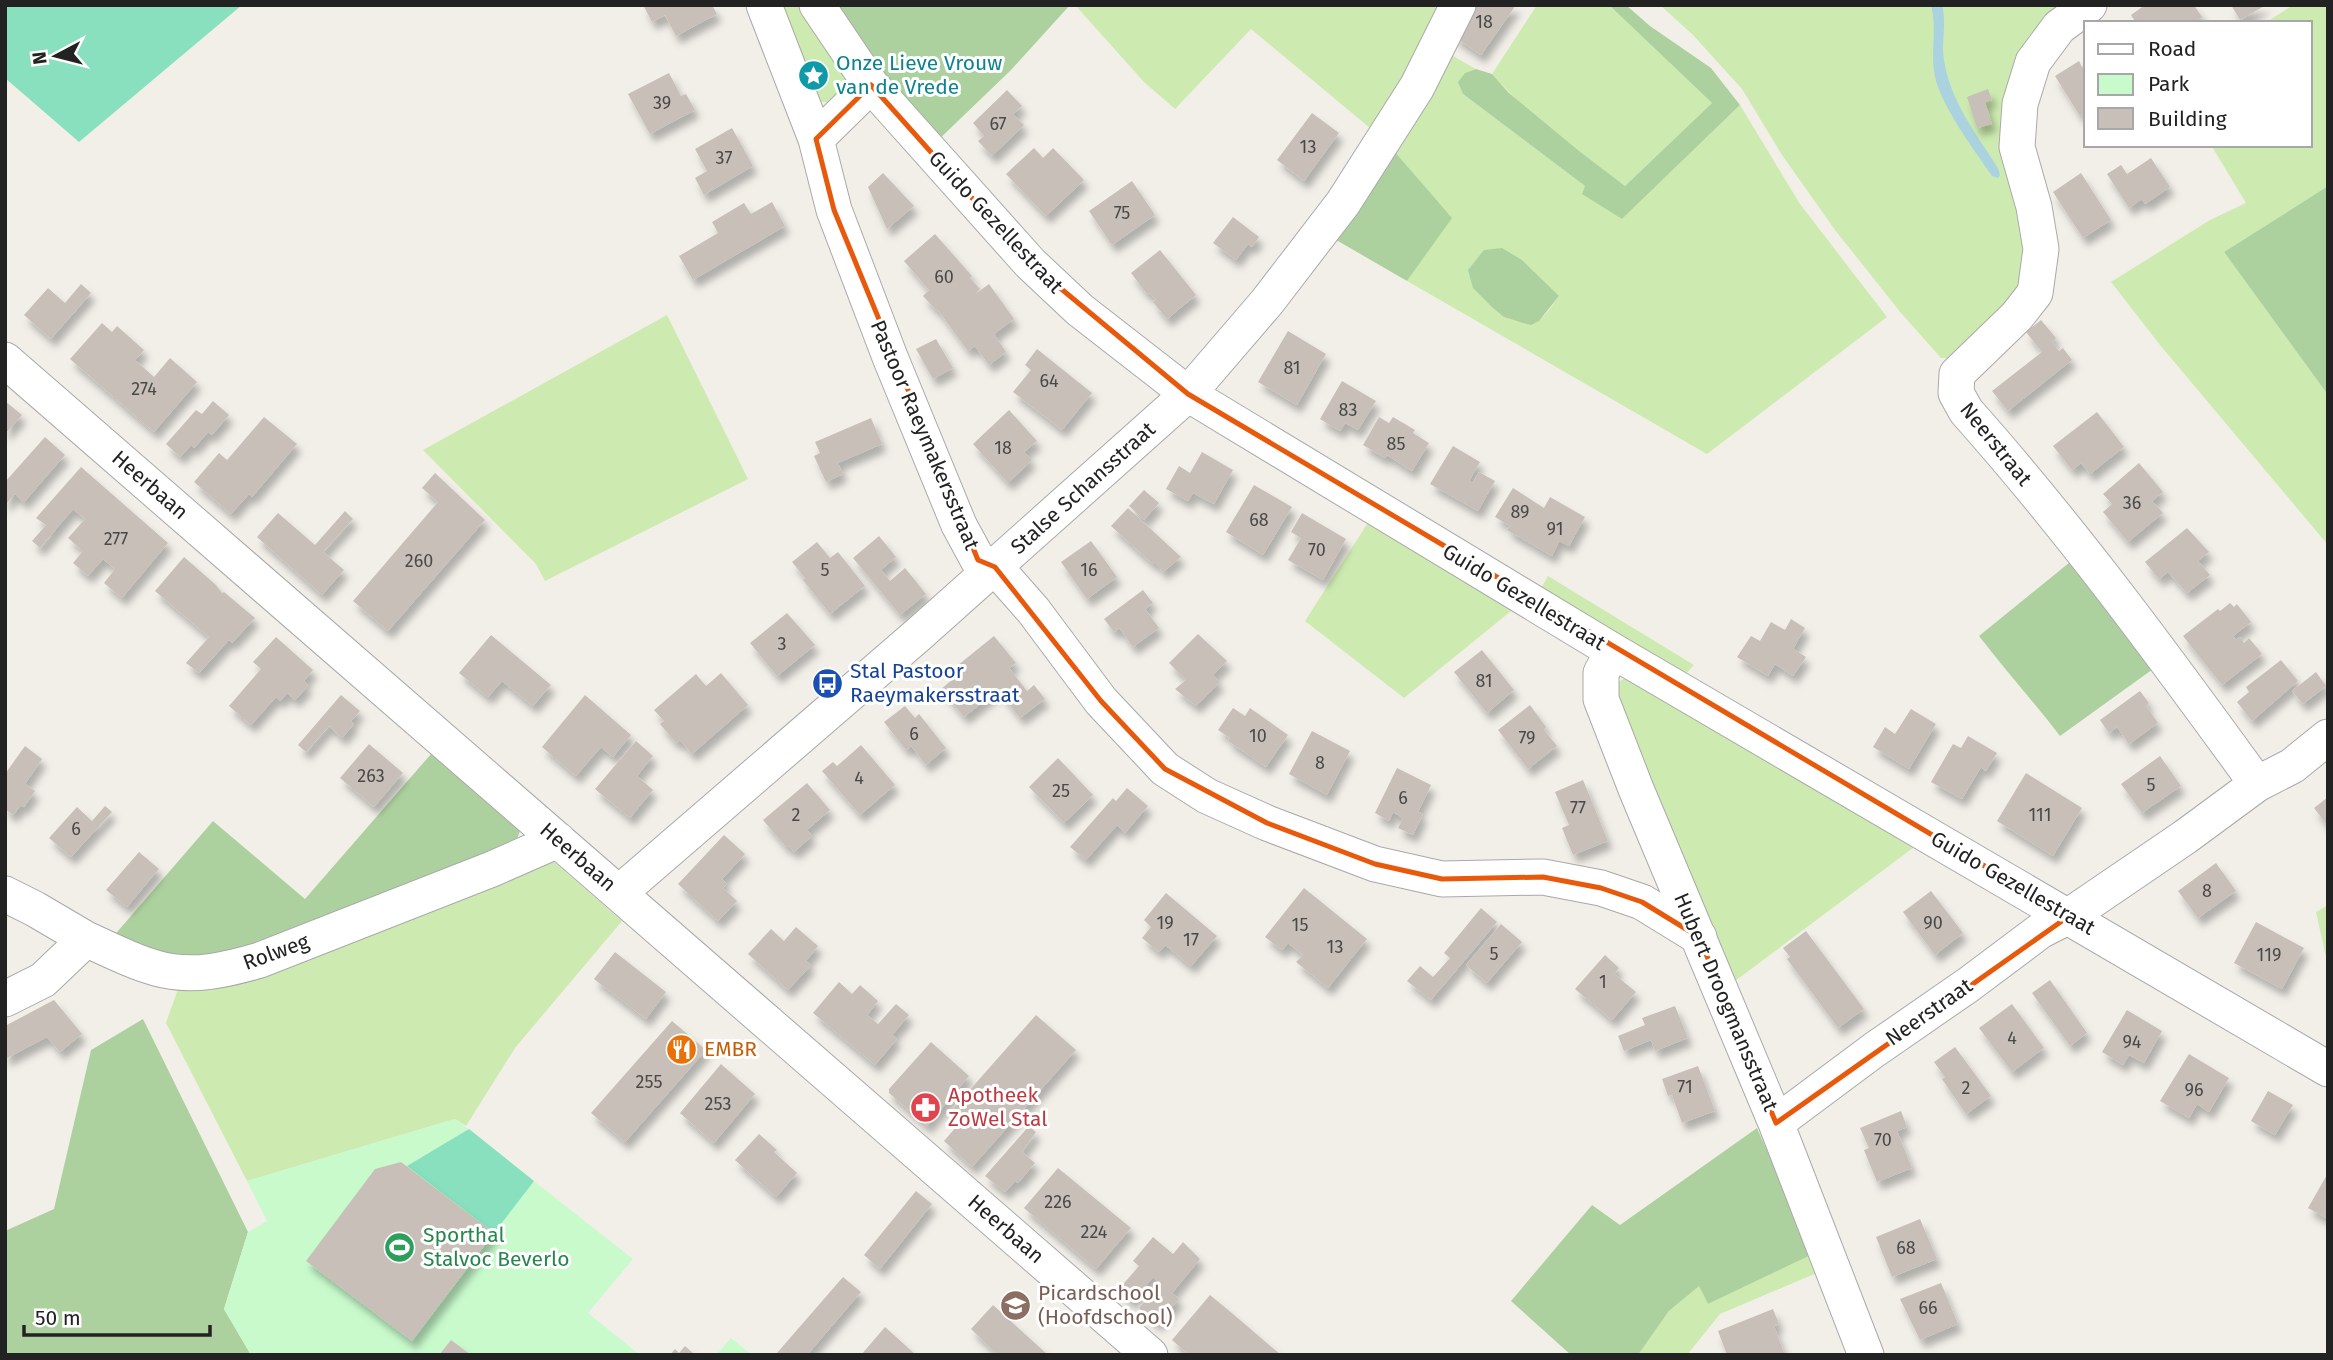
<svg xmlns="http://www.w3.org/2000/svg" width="2333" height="1360" viewBox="0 0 2333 1360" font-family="'Fira Sans',sans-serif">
<defs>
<filter id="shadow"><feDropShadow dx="4.5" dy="8" stdDeviation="3.5" flood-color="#0004"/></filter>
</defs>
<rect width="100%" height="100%" fill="#f2efe9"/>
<!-- grass -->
<path fill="#cdebb0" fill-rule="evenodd" d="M774,5H804L848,81L842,93L830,103L816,101Z
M1075,5H1450L1370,128L1251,29L1175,109L1144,82Z
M1537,5H1609L1712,103L1625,186C1579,152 1530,117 1492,74Z
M1660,5H2074L2031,46L2029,234L2017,295L1949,358H1941L1901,313L1835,230L1782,155L1742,89L1693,35Z
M2293,5H2328V186L2224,252L2328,395V545L2160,345L2111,282L2210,220L2246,203L2211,145H2310V23H2265Z
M1446,52L1476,69L1465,73L1463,94L1585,186L1622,219L1740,105L1800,204L1887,317L1707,454L1407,281L1451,218L1395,152ZM1559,296C1539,324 1538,328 1504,317Z
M667,315L748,479L545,581L536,564L423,450Z
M1369,521L1516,607L1404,698L1305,621Z
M1548,576L1694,665L1683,677L1539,592Z
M1626,677L1921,842L1731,984L1615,692L1619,682Z
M547,862H554L622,921L515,1048L466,1126L455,1119L247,1181L166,1023L178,989L202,988Z
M2328,905V966L2316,912Z
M1813,1254L1819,1272L1720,1314L1687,1355H1638L1669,1311L1699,1285L1708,1304Z"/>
<!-- forest -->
<path fill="#add19e" d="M828,5H1070L1011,70L932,146Z
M1609,5H1626L1650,26L1711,68L1740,105L1622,219L1582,194L1585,186L1463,94L1458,82L1465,73L1476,69L1492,74L1509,93L1579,151L1625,186L1712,103Z
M1395,152L1452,218L1407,281L1331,237Z
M2328,186V395L2224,252Z
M1502,248L1522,260L1559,296L1539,321L1531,325L1523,323L1504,317L1493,308L1473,288L1468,270L1484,250Z
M2075,558L2160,664L2060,736C2034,702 2005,670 1979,636Z
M431,754L520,831L516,842L286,938L193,960L111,939L213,821L305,899Z
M143,1019L248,1232L224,1309L251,1355H5V1231L54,1209L91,1050Z
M1757,1128L1813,1254L1708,1304L1699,1286L1669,1311L1638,1355H1571L1511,1301L1592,1205L1620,1225Z"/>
<!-- park -->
<path fill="#c8facc" d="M455,1119L633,1259L588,1313L640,1355H251L224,1309L248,1232L267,1221L247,1181Z
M731,1338L752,1355H716Z"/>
<!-- pitch -->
<path fill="#88e0be" d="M5,5H242L79,142L5,78Z
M469,1129L534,1181L494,1233L407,1166Z"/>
<!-- water -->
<path fill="#aad3df" d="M1931,5H1942C1947,24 1941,42 1944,60C1950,101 1977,135 1998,168L2000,175L1998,178L1992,176C1975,151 1937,101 1934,71C1931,49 1937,27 1931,5Z"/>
<!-- building -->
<path fill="#c7bfb8" filter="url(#shadow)" d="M643,5H712L717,14L676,36L665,15L652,22Z
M1475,5H1516L1481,55L1453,36Z
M2145,5H2194L2202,17L2193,23H2136L2131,15Z
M2231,5H2266L2240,20Z
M2079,61L2082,67L2086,64V112L2080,116L2055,76Z
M669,73L681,96L686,94L695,110L650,134L628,94Z
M1988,89L1992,100L1985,102L1992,124L1977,128L1967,97Z
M1007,90L1022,106L1013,114L1024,125L992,156L978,141L984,136L973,123Z
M1312,113L1339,133L1304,181L1277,160Z
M732,128L753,166L704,195L695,178L707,171L695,149Z
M1034,148L1043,158L1053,148L1084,180L1046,216L1006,174Z
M2151,158L2170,187L2145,204L2142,199L2129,208L2107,174L2121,165L2127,174Z
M883,173L914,206L887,229L868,187Z
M2081,173L2111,220L2083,238L2053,192Z
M1132,181L1155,215L1112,245L1089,211Z
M772,202L785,226L693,280L679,256L718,233L712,222L744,203L751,214Z
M1233,217L1259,237L1252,247L1248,244L1236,260L1213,243Z
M935,234L972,276L970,278L980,289L974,295L989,284L1014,319L994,334L1006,352L989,365L975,346L968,351L937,309L936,310L923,296L929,290L904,261Z
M1160,250L1196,295L1167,319L1153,302L1156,300L1150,293L1147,294L1131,273Z
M81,284L91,293L51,339L24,315L48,288L65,303Z
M2041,320L2056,338L2052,342L2059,351L2063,348L2072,360L2008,411L1992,391L2042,352L2026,332Z
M102,323L112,332L117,326L144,350L135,360L154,377L170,358L197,382L154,432L70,359Z
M1288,331L1326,354L1297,405L1258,382Z
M936,339L953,368L933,379L916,349Z
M1037,349L1092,393L1062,430L1013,392L1031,370L1025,365Z
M1342,381L1376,401L1358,430L1345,423L1340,431L1320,419Z
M5,401L22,415L5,434Z
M213,401L229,415L212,435L208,432L194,448L191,445L180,457L166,444L196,410L202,414Z
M1009,410L1037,441L1024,452L1032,460L1008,483L973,444Z
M2097,412L2124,447L2090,474L2081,463L2072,470L2053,446Z
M264,417L297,444L252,497L249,494L231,514L194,482L219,453L227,460Z
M1379,417L1389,423L1393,417L1415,430L1413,433L1429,443L1412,471L1387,455L1385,458L1363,445Z
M871,418L882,444L838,463L843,474L826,482L814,456L820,453L815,442Z
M45,437L65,455L24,502L15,494L5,505V482Z
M1453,446L1480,462L1469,481L1473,483L1479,472L1495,481L1478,511L1430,484Z
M1202,452L1233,470L1214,504L1193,493L1188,501L1166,489L1179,466L1190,473Z
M2139,463L2163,492L2152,501L2163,513L2128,542L2103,512L2112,504L2103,494Z
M81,467L168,543L122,598L104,583L115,569L103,559L88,576L73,563L83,551L68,538L85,519L73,509L40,548L32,541L46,525L36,518Z
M435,473L485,520L388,631L353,601L438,502L422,488Z
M1254,485L1292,507L1263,555L1226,532Z
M1513,488L1544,508L1550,497L1585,517L1569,546L1559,541L1552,556L1507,530L1510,526L1495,517Z
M1144,490L1159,503L1144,520L1129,506Z
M1128,508L1181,557L1163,572L1155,562L1153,564L1111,526Z
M345,511L353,519L323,552L344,570L322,595L257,537L278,513L315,545Z
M1302,513L1346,539L1323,580L1288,560L1301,538L1291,532Z
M2187,528L2209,552L2198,561L2210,575L2187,593L2168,572L2159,579L2145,562Z
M879,536L896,557L881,570L890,581L905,568L926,594L900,615L853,558Z
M1091,541L1117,577L1087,599L1061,562Z
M817,542L830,558L838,552L865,586L830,614L803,580L805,578L792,562Z
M184,557L216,585L222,593L224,592L255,618L232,643L229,640L199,673L186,663L209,637L155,591Z
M1143,590L1153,603L1145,609L1159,628L1133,647L1119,628L1114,632L1104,619Z
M2230,603L2234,607L2237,604L2251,622L2233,636L2236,640L2240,637L2244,643L2249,638L2262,654L2222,685L2183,636L2218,609L2220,611Z
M787,613L815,645L777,676L750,643Z
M1791,619L1805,628L1793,649L1806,657L1793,676L1775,664L1768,676L1737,657L1751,636L1760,641L1771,622L1785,630Z
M1198,634L1227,661L1213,675L1220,682L1196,706L1175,689L1186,680L1169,663Z
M491,635L551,685L533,706L502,681L488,697L459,673Z
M994,636L1016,663L1009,668L1027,691L1034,685L1045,699L1020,718L998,690L964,717L941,689L952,680L947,674Z
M276,637L313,670L304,681L308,686L295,700L287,693L280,701L276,697L251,725L229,706L261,669L253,662Z
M1482,650L1514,690L1487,713L1454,672Z
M2281,660L2298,681L2252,721L2237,702L2249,692L2246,687Z
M2316,672L2326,686L2303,704L2292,691Z
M721,673L748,705L692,754L680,740L676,743L660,724L664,721L654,710L696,674L706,686Z
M2140,691L2149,703L2146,706L2158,723L2129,744L2117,727L2109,733L2100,720Z
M341,695L360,711L351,721L354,724L342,738L329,726L306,752L298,745Z
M585,695L631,735L613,757L601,747L576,776L542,747Z
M1530,705L1546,727L1544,730L1557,746L1528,769L1498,730Z
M905,706L915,718L919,714L946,748L926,765L911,746L906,750L884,722Z
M1233,708L1245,716L1250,708L1288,735L1266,767L1228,741L1230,738L1218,730Z
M1911,709L1936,724L1909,769L1873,747L1885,727L1895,734Z
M1312,731L1350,751L1327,795L1289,774Z
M1968,736L1997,753L1986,771L1981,767L1962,799L1931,782L1953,744L1961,748Z
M636,741L653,756L637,776L653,790L630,818L595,789Z
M369,744L403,773L374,807L340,778Z
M861,745L895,785L860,815L822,771L833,762L837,766Z
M25,746L42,759L25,784L35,791L24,807L21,805L13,815L5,809V774Z
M2160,756L2181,786L2142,813L2121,784Z
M1058,758L1093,795L1064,823L1029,787Z
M1397,768L1431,785L1418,812L1423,814L1413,835L1398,828L1403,818L1393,812L1389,821L1375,813Z
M2026,773L2082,808L2053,856L1997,821Z
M1583,780L1608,841L1573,855L1562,828L1569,825L1555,792Z
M807,783L830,810L807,830L812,836L794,852L789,846L786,847L763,820Z
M1127,788L1148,806L1125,833L1117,825L1086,860L1070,847L1113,798L1116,801Z
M2328,797V826L2314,808Z
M105,806L112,812L71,857L49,838L77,807L92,821Z
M724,835L745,854L722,879L727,884L723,888L737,901L718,921L678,884Z
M139,852L159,869L127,907L106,890Z
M2216,863L2236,891L2198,918L2178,891Z
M1304,888L1367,939L1328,988L1296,962L1303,955L1288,943L1282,950L1265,937Z
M1931,891L1963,933L1935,955L1903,912Z
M1166,893L1217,936L1191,966L1165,945L1159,952L1142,938L1151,927L1144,920Z
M1481,908L1497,922L1431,1000L1407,981L1420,966L1433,977L1450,958L1444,953Z
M2256,922L2304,948L2282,989L2234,963Z
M1501,924L1522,942L1487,983L1466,965Z
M796,927L818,946L806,961L811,965L788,990L748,954L771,929L784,941Z
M1806,931L1864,1009L1838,1028L1787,959L1790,957L1783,948Z
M615,952L666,992L646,1019L594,979Z
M1605,955L1619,968L1614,974L1636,992L1612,1020L1575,989Z
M2050,980L2087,1033L2070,1046L2032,993Z
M839,982L852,994L860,985L878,1001L867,1015L878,1024L896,1004L909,1015L892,1035L897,1039L875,1065L813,1013Z
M54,1000L82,1034L60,1052L47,1037L5,1059V1026Z
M2012,1004L2044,1048L2012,1072L1979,1028Z
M1675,1006L1688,1038L1655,1051L1651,1040L1624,1051L1618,1036L1645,1025L1642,1018Z
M2127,1010L2162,1031L2144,1063L2129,1055L2123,1065L2102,1052Z
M1036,1015L1076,1050L972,1167L944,1141L963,1119L953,1109Z
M672,1021L706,1050L625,1142L591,1113Z
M931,1042L969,1076L927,1126L889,1093V1089Z
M1955,1047L1991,1096L1966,1114L1942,1079L1945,1077L1934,1062Z
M2189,1054L2229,1078L2209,1112L2197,1104L2189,1118L2160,1101Z
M721,1064L755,1094L714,1143L680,1113Z
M1698,1066L1715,1111L1682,1123L1672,1095L1668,1096L1662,1079Z
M2268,1091L2293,1105L2275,1135L2251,1121Z
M1901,1111L1907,1127L1897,1131L1912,1168L1877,1182L1864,1150L1869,1148L1860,1128Z
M1029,1126L1036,1132L1022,1152L1035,1163L1018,1183L1015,1181L1005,1192L985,1176Z
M759,1134L777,1150L774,1152L797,1173L776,1197L735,1160Z
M401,1162L494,1233L412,1341L306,1261L375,1169Z
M1058,1168L1131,1228L1096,1269L1024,1208Z
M2328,1173V1219L2308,1208Z
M916,1191L932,1204L880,1269L864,1255Z
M1920,1219L1937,1259L1892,1277L1876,1237Z
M1153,1237L1173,1254L1183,1242L1200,1259L1172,1293L1179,1299L1157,1324L1139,1308L1160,1284L1153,1277L1132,1302L1118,1290L1139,1266L1133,1261Z
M843,1277L861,1292L807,1355H780L777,1353Z
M1941,1283L1958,1324L1920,1340L1900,1299Z
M1210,1295L1233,1314L1281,1355H1189L1172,1340Z
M993,1305L1048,1355H998L971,1329Z
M1773,1309L1779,1324L1774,1326L1784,1353L1727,1355L1718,1331Z
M885,1327L916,1355H861Z
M451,1340L471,1355H439Z
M685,1346L695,1355H670L675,1349L679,1353Z"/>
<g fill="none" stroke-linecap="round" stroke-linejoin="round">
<defs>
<path id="minor" d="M764,5L816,139
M817,5L871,85L1030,263L1080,310L1188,394L1613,651L2328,1069
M871,85L816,139L834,210L890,357L959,525L978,560L995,567L1033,610L1101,701L1165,769L1207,796L1267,823L1375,864L1442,879L1543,877L1601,888L1642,902L1699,937
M5,360L1150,1355
M1613,651L1601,673V699L1636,789L1776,1123L1866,1355
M2257,784L2292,766L2328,737
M619,893L919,634L1188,394L1267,302L1343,203L1417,87L1458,5
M5,894L35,909L86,939
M5,999L43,980L86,939C159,973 179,984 260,960L492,869L558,840
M1776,1123L1874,1050L1968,985L2040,931L2069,916L2185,837L2257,784C2164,656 2071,529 1966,411L1956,393L1957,374L2017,316L2035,293L2041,249L2034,207L2017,147L2020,104L2033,62L2059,27L2089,5"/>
</defs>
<!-- minor casing -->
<use href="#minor" stroke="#a9a9a9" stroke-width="37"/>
<!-- minor -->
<use href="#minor" stroke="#fff" stroke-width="35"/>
</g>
<!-- marked area -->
<path fill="none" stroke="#e8590c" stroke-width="5" stroke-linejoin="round" d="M871,85L1030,263L1188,394L2069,916L1776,1123L1699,937L1642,902L1601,888L1543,877L1442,879L1375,864L1267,823L1165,769L1101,701L995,567L978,560L834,210L816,139Z"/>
<!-- icons -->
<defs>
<symbol id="sight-disc" viewBox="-11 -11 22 22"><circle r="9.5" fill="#0f9aa8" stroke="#fff"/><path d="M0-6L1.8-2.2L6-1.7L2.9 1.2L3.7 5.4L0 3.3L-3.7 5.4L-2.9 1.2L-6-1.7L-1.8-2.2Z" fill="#fff"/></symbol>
<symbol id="bus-disc" viewBox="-11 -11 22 22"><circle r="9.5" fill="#1a4fb4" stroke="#fff"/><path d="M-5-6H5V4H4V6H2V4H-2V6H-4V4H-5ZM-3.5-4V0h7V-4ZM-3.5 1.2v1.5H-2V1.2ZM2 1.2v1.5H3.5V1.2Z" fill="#fff"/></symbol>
<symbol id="restaurant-disc" viewBox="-11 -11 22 22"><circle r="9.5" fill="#e8710a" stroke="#fff"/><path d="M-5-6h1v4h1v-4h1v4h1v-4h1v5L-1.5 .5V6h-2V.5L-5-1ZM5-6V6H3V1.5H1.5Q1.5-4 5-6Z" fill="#fff"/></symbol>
<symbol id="pharmacy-disc" viewBox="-11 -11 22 22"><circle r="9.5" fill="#e0444e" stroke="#fff"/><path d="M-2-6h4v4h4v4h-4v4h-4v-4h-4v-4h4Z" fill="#fff"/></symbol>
<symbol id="stadium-disc" viewBox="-11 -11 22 22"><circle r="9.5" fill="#2e9e5b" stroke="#fff"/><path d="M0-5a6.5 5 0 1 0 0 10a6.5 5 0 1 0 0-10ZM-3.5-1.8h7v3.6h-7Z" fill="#fff"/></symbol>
<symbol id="school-disc" viewBox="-11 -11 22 22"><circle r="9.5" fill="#8d6e63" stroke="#fff"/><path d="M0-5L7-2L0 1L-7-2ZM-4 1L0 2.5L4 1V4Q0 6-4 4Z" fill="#fff"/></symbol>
</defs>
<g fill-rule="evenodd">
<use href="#sight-disc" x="796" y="58" width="35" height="35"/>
<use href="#bus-disc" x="810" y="666" width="35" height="35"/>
<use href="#restaurant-disc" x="664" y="1032" width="35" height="35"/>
<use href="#pharmacy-disc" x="908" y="1090" width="35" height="35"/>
<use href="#stadium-disc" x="382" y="1230" width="35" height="35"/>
<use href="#school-disc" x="998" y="1288" width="35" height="35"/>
</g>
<g text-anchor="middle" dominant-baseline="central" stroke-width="6" stroke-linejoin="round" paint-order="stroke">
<!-- number labels -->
<g font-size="18" fill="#4b4948">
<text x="1484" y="22">18</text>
<text x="662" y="103">39</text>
<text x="998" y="124">67</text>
<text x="1308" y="147">13</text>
<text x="724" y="158">37</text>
<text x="1122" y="213">75</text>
<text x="944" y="277">60</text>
<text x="1292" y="368">81</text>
<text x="1049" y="381">64</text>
<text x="144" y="389">274</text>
<text x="1348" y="410">83</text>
<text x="1396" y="444">85</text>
<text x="1003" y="448">18</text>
<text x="2132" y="503">36</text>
<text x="1520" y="512">89</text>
<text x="1259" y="520">68</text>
<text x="1555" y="529">91</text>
<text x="116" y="539">277</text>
<text x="1317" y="550">70</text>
<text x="419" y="561">260</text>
<text x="825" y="570">5</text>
<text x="1089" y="570">16</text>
<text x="782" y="644">3</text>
<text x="1484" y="681">81</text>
<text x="914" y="734">6</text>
<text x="1258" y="736">10</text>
<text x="1527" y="738">79</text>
<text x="1320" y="763">8</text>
<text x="371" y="776">263</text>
<text x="859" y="778">4</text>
<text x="2151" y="785">5</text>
<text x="1061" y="791">25</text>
<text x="1403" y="798">6</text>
<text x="1578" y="808">77</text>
<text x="796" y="815">2</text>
<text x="2040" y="815">111</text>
<text x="76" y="829">6</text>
<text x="2207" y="891">8</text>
<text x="1165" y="923">19</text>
<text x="1933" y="923">90</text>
<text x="1300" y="925">15</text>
<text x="1191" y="940">17</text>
<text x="1335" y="947">13</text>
<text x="1494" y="954">5</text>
<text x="2269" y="955">119</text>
<text x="1603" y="982">1</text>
<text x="2012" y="1038">4</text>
<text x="2132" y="1042">94</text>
<text x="649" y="1082">255</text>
<text x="1685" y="1087">71</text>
<text x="1966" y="1088">2</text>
<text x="2194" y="1090">96</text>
<text x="718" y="1104">253</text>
<text x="1883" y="1140">70</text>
<text x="1058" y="1202">226</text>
<text x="1094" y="1232">224</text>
<text x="1906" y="1248">68</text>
<text x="1928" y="1308">66</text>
</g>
<!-- culture labels -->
<g font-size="21" fill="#0d838f" stroke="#fff" text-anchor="start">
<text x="836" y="63">Onze Lieve Vrouw<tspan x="836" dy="24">van de Vrede</tspan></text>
</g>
<!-- street labels -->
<g font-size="21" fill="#222" stroke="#fff">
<text transform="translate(996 222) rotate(47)">Guido Gezellestraat</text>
<text transform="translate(925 435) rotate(67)">Pastoor Raeymakersstraat</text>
<text transform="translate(1996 444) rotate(51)">Neerstraat</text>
<text transform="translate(150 485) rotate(41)">Heerbaan</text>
<text transform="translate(1083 488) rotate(-42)">Stalse Schansstraat</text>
<text transform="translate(1524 597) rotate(31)">Guido Gezellestraat</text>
<text transform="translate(578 857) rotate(41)">Heerbaan</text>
<text transform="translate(2013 883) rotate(30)">Guido Gezellestraat</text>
<text transform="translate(276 952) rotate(-20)">Rolweg</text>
<text transform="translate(1726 1002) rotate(67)">Hubert Droogmansstraat</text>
<text transform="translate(1929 1012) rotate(-35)">Neerstraat</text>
<text transform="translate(1006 1229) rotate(41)">Heerbaan</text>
</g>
<!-- transit labels -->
<g font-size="21" fill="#164399" stroke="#fff" text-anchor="start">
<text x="850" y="671">Stal Pastoor<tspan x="850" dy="24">Raeymakersstraat</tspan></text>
</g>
<!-- food labels -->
<g font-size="21" fill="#c56008" stroke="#fff" text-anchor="start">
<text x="704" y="1049">EMBR</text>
</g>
<!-- health labels -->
<g font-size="21" fill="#be3a42" stroke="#fff" text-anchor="start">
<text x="948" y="1095">Apotheek<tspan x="948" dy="24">ZoWel Stal</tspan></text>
</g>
<!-- leisure labels -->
<g font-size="21" fill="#27864d" stroke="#fff" text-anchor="start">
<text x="423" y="1235">Sporthal<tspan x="423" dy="24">Stalvoc Beverlo</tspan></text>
</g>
<!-- education labels -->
<g font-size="21" fill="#785e54" stroke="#fff" text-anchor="start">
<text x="1038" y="1293">Picardschool<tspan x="1038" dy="24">(Hoofdschool)</tspan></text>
</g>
</g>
<!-- border -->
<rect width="2333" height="1360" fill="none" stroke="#222222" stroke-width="14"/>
<!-- legend -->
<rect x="2084" y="21" width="228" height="126" fill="#ffffff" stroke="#a7a7a7" stroke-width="2"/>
<rect x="2098" y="44" width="35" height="10" fill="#ffffff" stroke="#a7a7a7" stroke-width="2"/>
<text x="2148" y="56" font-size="21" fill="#222222">Road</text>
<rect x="2098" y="74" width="35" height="21" fill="#c8facc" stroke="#a7a7a7" stroke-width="2"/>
<text x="2148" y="91" font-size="21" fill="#222222">Park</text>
<rect x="2098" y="108" width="35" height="21" fill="#c7bfb8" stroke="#a7a7a7" stroke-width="2"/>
<text x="2148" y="126" font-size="21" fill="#222222">Building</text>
<!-- north arrow -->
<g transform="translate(56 56) rotate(263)" stroke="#ffffff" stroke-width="5" paint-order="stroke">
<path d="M0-5L12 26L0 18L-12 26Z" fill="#222222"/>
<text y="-10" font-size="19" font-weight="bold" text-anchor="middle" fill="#222222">N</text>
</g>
<!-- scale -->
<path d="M24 1325v10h186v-10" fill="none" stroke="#222222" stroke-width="3.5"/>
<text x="35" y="1325" font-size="21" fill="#222222" stroke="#ffffff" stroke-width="5" paint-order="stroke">50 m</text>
</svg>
